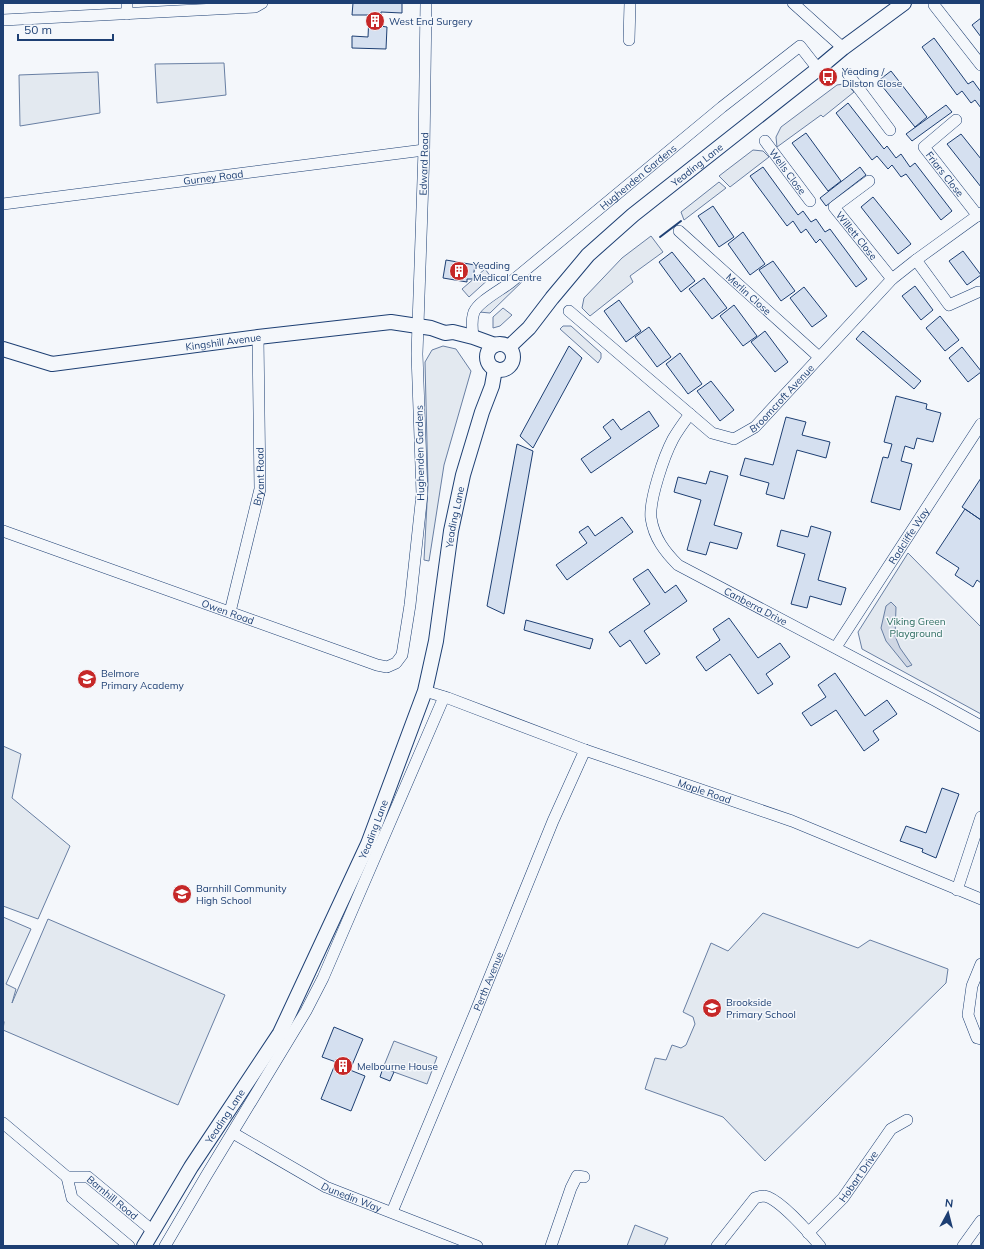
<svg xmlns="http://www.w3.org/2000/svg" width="984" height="1249" viewBox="0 0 984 1249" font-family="Mulish,sans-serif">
<rect width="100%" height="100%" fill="#f4f7fb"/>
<!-- green -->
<path fill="#e3e9f0" stroke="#687fa3" d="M224,63L226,95L157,103L155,64Z
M98,72L100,113L20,126L19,75Z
M843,84L848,86L854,92L823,117L821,115L777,147L776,137L781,127L837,85Z
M753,150L763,151L769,157L730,187L719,176Z
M719,182L726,188L684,220L681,212Z
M651,236L663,252L630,276L633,282L590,316L582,308L584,298L622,258Z
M524,269L530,274L490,313L479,312Z
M503,308L512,315L500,326L493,328V317Z
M563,326H571L601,353V358L598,363L560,329Z
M443,346L456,349L471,371L444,465L429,561L424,560L428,485L425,362L432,350Z
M908,553L981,627V714L862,649L858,632Z
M3,746L21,754L12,798L70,846L38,919L3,906Z
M763,913L858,948L870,940L948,969L946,983L765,1161L723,1117L645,1089L655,1058L666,1060L672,1045L681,1048L686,1045L695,1024L693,1017L683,1012L711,943L728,951Z
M3,917L31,929L6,984L16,989L12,1003L48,919L225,995L178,1105L3,1030L4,1022L3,1020Z
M394,1041L437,1057L427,1084L383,1068Z
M635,1225L668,1238L664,1246H627Z"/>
<!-- parking -->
<path fill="#e3e8f0" stroke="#687fa3" d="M485,269L491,277L469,297L462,289Z"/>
<!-- water -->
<path fill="#cfd7e4" stroke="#687fa3" d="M891,602L896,607L895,636L900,648L912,665L907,667L886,641L881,628L886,606Z"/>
<!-- building -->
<path fill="#d5e0f0" stroke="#1d3f73" d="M353,3H402V13L381,12L380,26L387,27L386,49L352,48V36L368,37L369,15H352Z
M981,18V37L972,25Z
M934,38L968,84L973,81L981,92V108L975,100L971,103L962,91L957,95L922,47Z
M891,71L927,117L915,127L878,81Z
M848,103L884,149L887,146L896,158L901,154L910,167L915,163L952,211L941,220L906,174L901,177L892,165L888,169L877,156L872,160L836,113Z
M946,105L952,112L912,141L906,134Z
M806,133L841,181L828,191L792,143Z
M961,134L981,159V187L947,144Z
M763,167L798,215L803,211L811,222L816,219L825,232L830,229L867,279L856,287L820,239L816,243L806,229L801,233L793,221L787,226L750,176Z
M860,167L866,175L826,206L820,198Z
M873,197L911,244L898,254L861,207Z
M713,206L734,237L719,247L698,216Z
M743,232L765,264L750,275L728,244Z
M963,251L981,275L967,285L949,261Z
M672,252L695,281L681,292L659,262Z
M446,260L475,265L473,279H467V282L443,278Z
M773,261L795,291L781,301L759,270Z
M704,278L727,308L712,319L689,289Z
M915,286L933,310L921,320L902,296Z
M804,287L827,316L812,327L790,298Z
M619,300L641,331L626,342L604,311Z
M734,305L757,336L743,346L720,316Z
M940,316L959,340L945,351L926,328Z
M649,327L671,357L657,367L635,337Z
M765,331L788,362L775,372L751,342Z
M863,331L921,381L914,389L856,339Z
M569,346L582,358L533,448L520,436Z
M962,347L981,371V372L968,382L949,358Z
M680,353L702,384L688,394L666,364Z
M711,381L734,410L720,421L697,391Z
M896,396L927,404L926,409L941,413L933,442L917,438L914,449L905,446L901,461L912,464L900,510L871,502L883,457L888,458L892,444L884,442Z
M649,411L659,426L591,473L581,459L611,438L603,427L613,419L621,430Z
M786,417L806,422L802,435L830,442L826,458L797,450L784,499L766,494L769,483L740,475L745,458L773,465Z
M517,444L533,451L504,614L487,606Z
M710,471L728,476L714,525L742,533L737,549L710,542L706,555L687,550L701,500L674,492L678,477L706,484Z
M981,478V520L962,507Z
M965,509L981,520V583L977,580L973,587L955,575L959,568L936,553Z
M622,517L633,532L567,580L556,565L587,543L579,532L588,526L595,536Z
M811,526L831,532L818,580L846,588L841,605L810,596L807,608L791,604L805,554L777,546L781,530L808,537Z
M648,569L665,593L676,585L687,601L644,631L660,654L646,664L630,640L620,647L609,632L650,604L633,579Z
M729,618L758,658L780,643L790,657L766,674L773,684L758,694L730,654L706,671L696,657L720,640L713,629Z
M526,620L593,639L590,649L524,630Z
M835,673L865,716L887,700L897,714L873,731L879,740L864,751L836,710L811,726L802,713L826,697L818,685Z
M942,788L959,794L936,858L922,852L923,849L900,841L906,826L926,833Z
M334,1027L363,1039L350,1070L365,1076L351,1111L321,1099L336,1062L322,1057Z
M383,1068L394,1072L390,1081L380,1077Z"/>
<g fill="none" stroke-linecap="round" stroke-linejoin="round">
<defs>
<g id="minor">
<path d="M127,3V14"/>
<path d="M793,3L843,48"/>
<path d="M934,5L981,65"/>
<path d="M3,20L255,7L262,3"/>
<path d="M629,40L630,3"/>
<path d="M848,74L890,130"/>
<path id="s1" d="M956,120L924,147L978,216"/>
<path id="s2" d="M765,141L810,201"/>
<path id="s3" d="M869,181L834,207L892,279"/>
<path id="s4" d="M3,204L424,150"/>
<path id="s5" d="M679,231L819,357"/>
<path d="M916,260L949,305L978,292"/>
<path id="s6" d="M569,311L712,433L734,439L755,427L892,279L916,260L981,213"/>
<path id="s7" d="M473,337C472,329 471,320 474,312C479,301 501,290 511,282L722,107L800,46L818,69"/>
<path id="s8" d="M690,414C684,422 678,430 673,439C664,456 649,500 651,518C654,538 665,552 678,565L934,700L981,726"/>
<path id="s9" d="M3,531L377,665L387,667L396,663L402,655L410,605L422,494L417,354L424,150L426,3"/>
<path id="s10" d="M230,612L260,489L258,337"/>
<path id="s11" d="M836,647L981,424"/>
<path id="s12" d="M425,691L448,698L585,750L792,821L981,899"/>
<path d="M957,890L981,817"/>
<path d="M981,964L972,986L968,1015L977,1038L981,1039"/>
<path d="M3,1123L67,1177"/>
<path id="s13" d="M233,1133L326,1187L477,1246"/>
<path id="s14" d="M392,1212L475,1013L553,821L585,750"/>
<path id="s15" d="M808,1233L843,1198L891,1129L907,1120"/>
<path id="s16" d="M129,1246L72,1198L67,1177H88L153,1231"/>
<path d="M165,1246L206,1176L306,1011L323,978L444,697"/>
<path d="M551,1246L571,1188L577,1176L584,1177"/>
<path d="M717,1246L755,1198C758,1197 761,1196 764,1196C779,1198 810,1234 820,1246"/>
<path d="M963,1246L981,1221"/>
</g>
<g id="tertiary">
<circle cx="500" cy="357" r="13"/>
<path id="s17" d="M509,347L529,328L552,298L588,255L633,215L818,69L843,48L904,3"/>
<path id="s18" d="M3,349L52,364L258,337L391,322L431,328L445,333L453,332L473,337L495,345"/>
<path id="s19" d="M144,1246L191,1167L280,1033L368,844L425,691L436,641L451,531L463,475L482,412L492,386L495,369"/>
</g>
</defs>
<!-- minor casing -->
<use href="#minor" stroke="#1d3f73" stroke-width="12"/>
<!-- tertiary casing -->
<use href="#tertiary" stroke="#1d3f73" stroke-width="16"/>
<!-- minor -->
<use href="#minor" stroke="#f4f7fb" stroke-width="11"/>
<!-- tertiary -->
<use href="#tertiary" stroke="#f4f7fb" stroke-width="14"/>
<!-- wall -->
<path stroke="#1d3f73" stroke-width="2" d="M660,237L681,221"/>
</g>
<!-- icons -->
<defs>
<symbol id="building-disc" viewBox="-11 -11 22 22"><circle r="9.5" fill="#c62828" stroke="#f4f7fb"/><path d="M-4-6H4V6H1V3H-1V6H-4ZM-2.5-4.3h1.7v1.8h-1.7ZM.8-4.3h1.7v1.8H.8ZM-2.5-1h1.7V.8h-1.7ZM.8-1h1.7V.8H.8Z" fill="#fff"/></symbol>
<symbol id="bus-disc" viewBox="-11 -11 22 22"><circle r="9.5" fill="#c62828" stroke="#f4f7fb"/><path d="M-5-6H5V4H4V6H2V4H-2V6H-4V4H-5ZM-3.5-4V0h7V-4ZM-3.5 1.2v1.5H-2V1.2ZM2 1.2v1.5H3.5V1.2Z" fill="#fff"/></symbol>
<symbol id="school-disc" viewBox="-11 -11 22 22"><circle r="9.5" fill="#c62828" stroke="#f4f7fb"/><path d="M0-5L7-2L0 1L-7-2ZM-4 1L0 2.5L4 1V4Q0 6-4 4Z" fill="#fff"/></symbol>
</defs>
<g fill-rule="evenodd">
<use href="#building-disc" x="364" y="10" width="22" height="22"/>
<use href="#bus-disc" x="817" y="66" width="22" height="22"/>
<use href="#building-disc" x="448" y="260" width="22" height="22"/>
<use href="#school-disc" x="76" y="668" width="22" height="22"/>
<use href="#school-disc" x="171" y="883" width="22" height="22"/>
<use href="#school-disc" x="701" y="997" width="22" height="22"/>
<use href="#building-disc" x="332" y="1055" width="22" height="22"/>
</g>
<g text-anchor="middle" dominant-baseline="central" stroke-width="3" stroke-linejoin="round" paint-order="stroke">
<!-- poi labels -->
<g font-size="10" fill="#1d3f73" stroke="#f4f7fb" text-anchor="start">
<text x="389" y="21">West End Surgery</text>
<text x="842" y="71">Yeading /<tspan x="842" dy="12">Dilston Close</tspan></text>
<text x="473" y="265">Yeading<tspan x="473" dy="12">Medical Centre</tspan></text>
<text x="101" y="673">Belmore<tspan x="101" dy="12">Primary Academy</tspan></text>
<text x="196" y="888">Barnhill Community<tspan x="196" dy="12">High School</tspan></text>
<text x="726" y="1002">Brookside<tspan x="726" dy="12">Primary School</tspan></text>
<text x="357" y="1066">Melbourne House</text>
</g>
<!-- street labels -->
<g font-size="10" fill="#1d3f73" stroke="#f4f7fb">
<text stroke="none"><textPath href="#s9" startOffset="920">Edward Road</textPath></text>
<text stroke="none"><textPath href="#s17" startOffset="263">Yeading Lane</textPath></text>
<text stroke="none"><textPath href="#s2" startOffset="38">Wells Close</textPath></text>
<text stroke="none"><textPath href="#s1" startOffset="76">Friars Close</textPath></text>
<text stroke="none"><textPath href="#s4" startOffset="212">Gurney Road</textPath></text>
<text stroke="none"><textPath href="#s7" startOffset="238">Hughenden Gardens</textPath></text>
<text stroke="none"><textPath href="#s3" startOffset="80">Willett Close</textPath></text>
<text stroke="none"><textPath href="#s5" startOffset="94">Merlin Close</textPath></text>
<text stroke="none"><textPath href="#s18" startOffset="224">Kingshill Avenue</textPath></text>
<text stroke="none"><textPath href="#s6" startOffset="274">Broomcroft Avenue</textPath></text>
<text transform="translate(420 453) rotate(-91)">Hughenden Gardens</text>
<text stroke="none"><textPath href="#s10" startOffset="139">Bryant Road</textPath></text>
<text stroke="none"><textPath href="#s19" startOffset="801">Yeading Lane</textPath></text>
<text stroke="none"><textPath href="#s11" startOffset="133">Radcliffe Way</textPath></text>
<text stroke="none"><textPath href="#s8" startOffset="256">Canberra Drive</textPath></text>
<text stroke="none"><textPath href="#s9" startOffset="239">Owen Road</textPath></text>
<text stroke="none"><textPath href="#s12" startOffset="297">Maple Road</textPath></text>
<text stroke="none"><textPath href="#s19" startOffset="477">Yeading Lane</textPath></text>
<text stroke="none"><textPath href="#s14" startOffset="250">Perth Avenue</textPath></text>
<text stroke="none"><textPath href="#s19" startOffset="153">Yeading Lane</textPath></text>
<text stroke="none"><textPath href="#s15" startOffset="76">Hobart Drive</textPath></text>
<text stroke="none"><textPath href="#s13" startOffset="135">Dunedin Way</textPath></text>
<text stroke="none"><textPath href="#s16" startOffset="149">Barnhill Road</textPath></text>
</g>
<!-- park labels -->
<g font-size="10" fill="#2c6c60" stroke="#f4f7fb">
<text x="916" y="621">Viking Green<tspan x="916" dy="12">Playground</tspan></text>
</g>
</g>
<!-- border -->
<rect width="984" height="1249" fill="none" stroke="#1d3f73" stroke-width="8"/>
<!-- north arrow -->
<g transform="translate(948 1213) rotate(7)" stroke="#f4f7fb" stroke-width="3" paint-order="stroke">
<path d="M0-3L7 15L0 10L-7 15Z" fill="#1d3f73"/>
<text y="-6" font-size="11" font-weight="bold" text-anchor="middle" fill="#1d3f73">N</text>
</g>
<!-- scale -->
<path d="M18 34v6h95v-6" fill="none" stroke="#1d3f73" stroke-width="2"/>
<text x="24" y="34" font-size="12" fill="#1d3f73" stroke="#f4f7fb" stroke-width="3" paint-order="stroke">50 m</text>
</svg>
